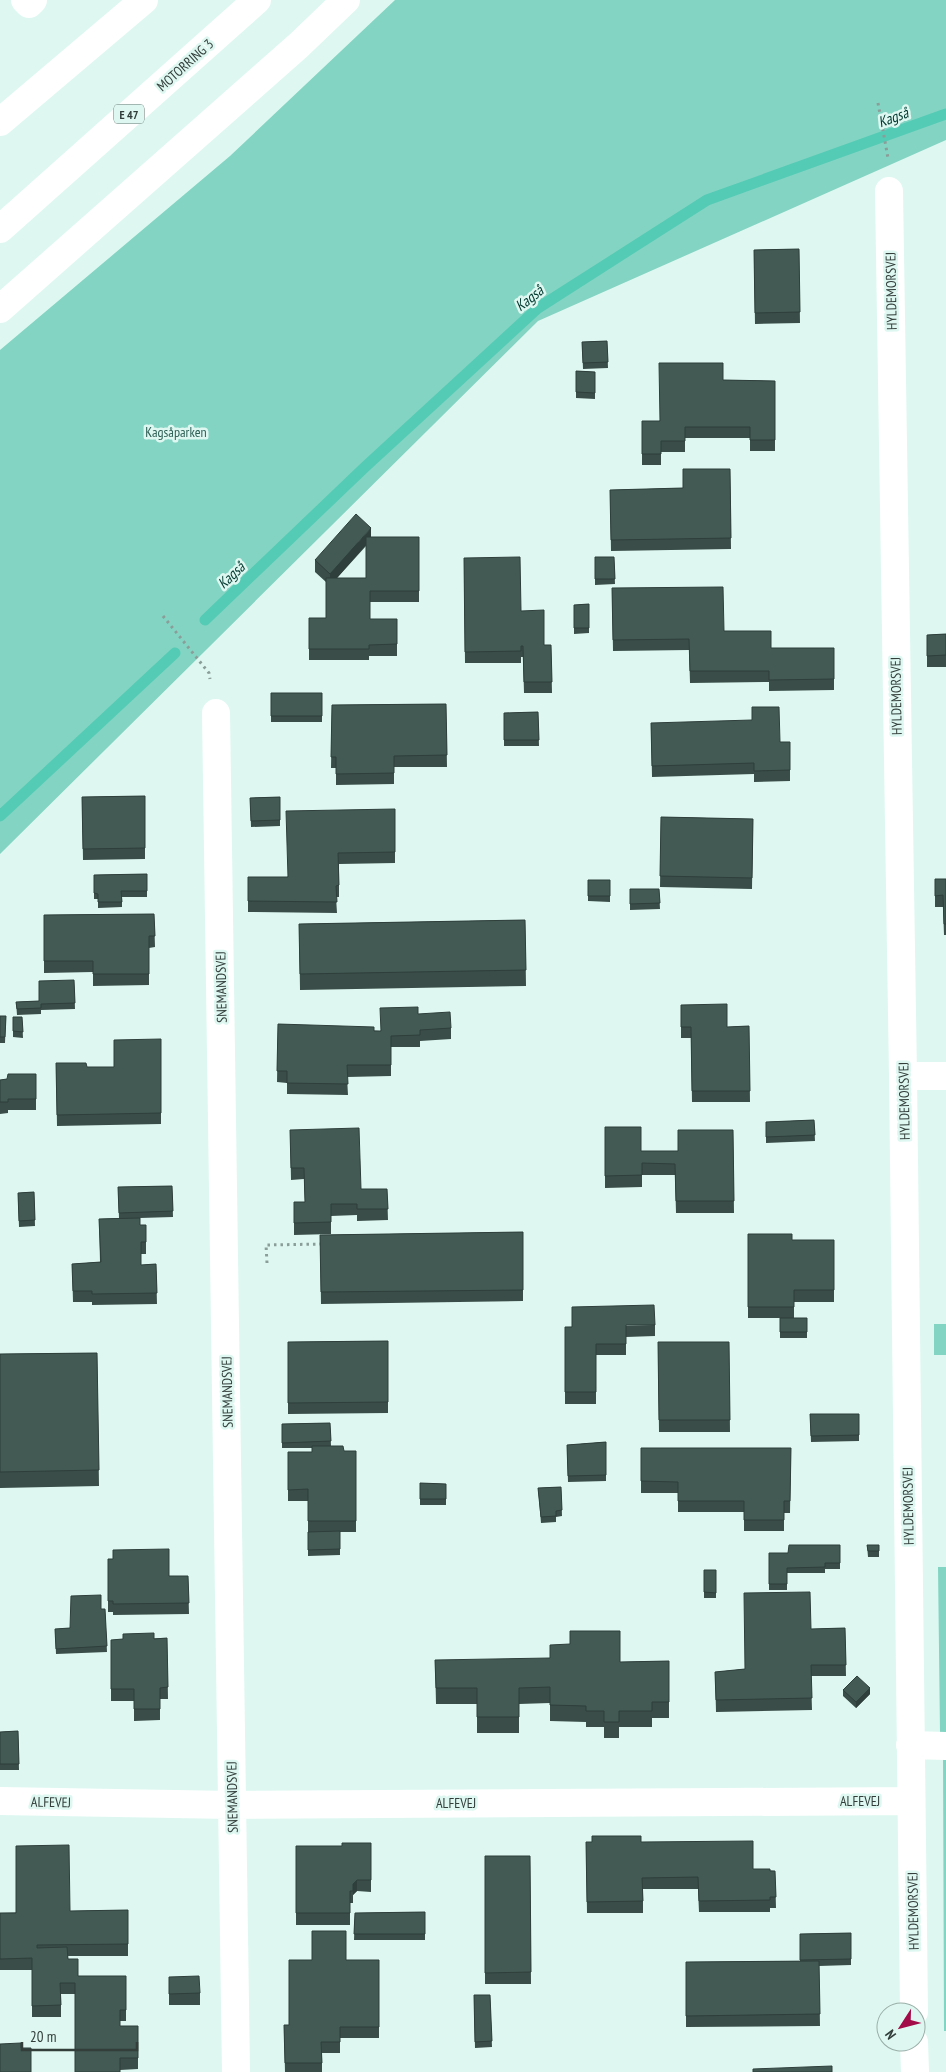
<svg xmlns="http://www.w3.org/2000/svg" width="946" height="2072" viewBox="0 0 946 2072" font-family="'PT Sans Narrow',sans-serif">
<rect width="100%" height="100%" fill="#def8f1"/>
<!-- green -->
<path fill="#83d4c3" d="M395,0H946V140L538,321L0,854V350L230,156Z
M934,1324H946V1355H934Z
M938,1567H946V1734L940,1733Z
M943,1753L946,1754V2031H944Z"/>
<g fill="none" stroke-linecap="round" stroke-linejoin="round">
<!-- stream -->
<path stroke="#54cbb5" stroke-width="11" d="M205,620L365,467L538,308L707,200L946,114
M0,816L175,653"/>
<!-- path -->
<path stroke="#8a9d98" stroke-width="3" stroke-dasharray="2.5 4" stroke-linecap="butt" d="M878,103L888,158
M163,616L209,673L210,679
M267,1263L266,1245L323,1244"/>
<!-- minor -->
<path stroke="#fff" stroke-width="28" d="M25,0L29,4L33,0
M889,191L903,1076L914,2012
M216,713L236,2072
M903,1076H946
M910,1745L946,1746
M0,1801L232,1805L911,1801
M914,2042L915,2072"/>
<!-- highway -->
<path stroke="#fff" stroke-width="28" d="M0,122L144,0
M0,229L257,0
M0,309L299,45L346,0"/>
</g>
<!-- wall -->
<path fill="#3a4d48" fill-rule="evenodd" d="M799,249L800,323L755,324L754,250Z
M607,341L608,368L583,369L582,342Z
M576,371L595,372V399L576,398Z
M723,380L775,381V451H750V438H685V452H661V465H642V421H659Z
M730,469L731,549L611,551L610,490L683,488Z
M371,537H419V602H370V619H397V656H369V660H309V618H326V582L315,572V560ZM366,546V578H337Z
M595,557H614L615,584L595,585Z
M464,558L521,611L544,645H551L552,693H524L523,657H521V663H465Z
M612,588L724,631L771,648H834V690L769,691V682L690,683L689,650L613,651Z
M589,604V633L574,634V605Z
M946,634V667H927V635Z
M271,693H322V722H271Z
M446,704L447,767H394V784L336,785V768H331L332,705Z
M538,712L539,746H504V713Z
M651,723L780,742H790V781L754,782V774L652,777Z
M145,796V859L83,860L82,797Z
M280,797V826L251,827L250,798Z
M395,809V863L339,864V897H336L337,913L248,912V877H287Z
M661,817L753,819L752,889L660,887Z
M147,874V897H122V907L98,908V899H94V875Z
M935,879H946V935H944L943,907H935Z
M588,880H610V902L588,901Z
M630,889H659L660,909L630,910Z
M154,914L155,947L149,948V985L93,986V972L44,973V915Z
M525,920L526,986L300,990L299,924Z
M74,980L75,1009L41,1010V1014L17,1015L16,1002L39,1001Z
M681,1005L727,1027L749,1026L750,1102H692L691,1038H681Z
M418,1014L451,1028V1039L420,1041V1047H391V1076L347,1077L348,1095L287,1094V1083L277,1082L278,1024L380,1031Z
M0,1016H6L5,1043H0Z
M13,1017H22L23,1038L13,1037Z
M161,1039V1124L57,1126L56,1063L87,1067H114Z
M36,1074V1110H8V1113L0,1114V1080L7,1079Z
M814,1120L815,1141L766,1143V1122Z
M605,1127L641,1151H678L733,1130L734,1213H676L675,1175H642V1187L605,1188Z
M290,1130L361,1189H387L388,1220L357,1221V1215L331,1216V1234L294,1235V1202H305L304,1179L291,1180Z
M172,1186L173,1217L140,1218V1225L146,1242V1254H141V1265L156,1264L157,1304L92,1305V1302H73L72,1264L100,1262L99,1219L119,1218L118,1187Z
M34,1192L35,1226L19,1227L18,1193Z
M523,1232V1301L321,1304L320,1235Z
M748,1234L792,1240H834V1302H794V1318H807V1338H780V1318H748Z
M655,1325V1336L626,1337V1355H596V1404H565V1327Z
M388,1341V1413L288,1414V1342Z
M658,1342H729L730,1432H659Z
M97,1353L99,1486L0,1488V1354Z
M810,1414H859V1441L811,1442Z
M330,1423L331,1446L344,1451H356V1532H340V1555L308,1556V1501H288V1452H312V1448H282V1424Z
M606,1442V1481L568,1482L567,1445Z
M641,1448H791L790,1513H784V1531H744V1512H678V1493H641Z
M420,1483L446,1484V1505H420Z
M561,1487L562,1516L556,1517V1522L541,1523L538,1488Z
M840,1545V1569H825V1573H787V1590H769V1553H788Z
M867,1545H879V1557H868Z
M108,1559L169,1576H188L189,1614L113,1615V1612H108Z
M704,1570H716V1598H704Z
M101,1609H105L107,1652L56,1654L55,1629L70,1628Z
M845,1628L846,1676H811L812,1710L716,1712L715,1672L745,1669L811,1629Z
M167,1638L168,1699H160V1720L134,1721V1701H111V1640Z
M435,1660L620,1662L669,1661V1718H652V1727H619V1738H604V1727H586V1722L550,1721V1703L519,1704V1733H477V1704H436Z
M843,1690L870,1694L856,1708L843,1696Z
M18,1731L19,1770H0V1732Z
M586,1842H641L753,1869L775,1871L776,1908H770V1912H699L698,1889H643V1913H587Z
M371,1843V1892L357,1891L353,1895V1903H350V1925H296V1846H342Z
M485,1856H530L531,1984H485Z
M128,1910V1956H68V1959L78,1976H126V2021H120V2026H138V2069L120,2070L75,1994H61V2017H32V1970H0V1913L70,1911Z
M425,1912V1940H354L355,1913Z
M851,1933V1965L819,1966L820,2026L686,2027V1962L800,1961V1934Z
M346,1960H379V2038H340V2053H322V2072H354H285L284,2025H289Z
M169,1977L200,1993V2005H169Z
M474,1995H490L492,2047L475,2048Z"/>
<!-- shaded-wall -->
<path fill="#2f3f3b" d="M371,528V539L330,586V574Z
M870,1688V1694L856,1708V1702Z
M357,1880V1891L353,1895V1884Z"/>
<!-- building -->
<path fill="#435a54" stroke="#2f3f3b" d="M799,249L800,312L755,313L754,250Z
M607,341L608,362L583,363L582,342Z
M659,363H723V380L775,381V440H750V427H685V441H661V454H642V421H660Z
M576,371L595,372V393L576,392Z
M683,469H730L731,538L611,540L610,490L683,488Z
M356,514L371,528L330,574L315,560Z
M366,537H419V591H370V619H397V644L369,645V649H309V618H326V578H366Z
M520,557L521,611L544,610V645H551L552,682H524L523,646H521V651L465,652L464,558Z
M595,557H614L615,579H595Z
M723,587L724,631H771V648H834V679L769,680V671H690L689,639L613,640L612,588Z
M589,604V628H574V605Z
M946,634V655L927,656V635Z
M271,693H322V716H271Z
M446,704L447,755L394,756V773L336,774V757H331L332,705Z
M752,707H779L780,742H790V770L754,771V763L652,766L651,723L752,720Z
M538,712L539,740H504V713Z
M145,796V848L83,849L82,797Z
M280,797V820L251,821L250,798Z
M395,809V852L338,853L339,885L336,886L337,902L248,901V877H288L286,811Z
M661,817L753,819L752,878L660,876Z
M147,874V891H121L122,902H98V894L94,893V875Z
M935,879H946V924H944L943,895L935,896Z
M588,880H610V896H588Z
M630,889H659L660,903L630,904Z
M154,914L155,936H149V974H93V961H44V915Z
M525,920L526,970L300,974L299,924Z
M74,980L75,1003L41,1004V1008L17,1009L16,1002L39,1001V981Z
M727,1004V1027L749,1026L750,1091H692L691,1027H681V1005Z
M418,1007V1014L450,1012L451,1028L420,1030V1035L391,1036V1065H347L348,1084L287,1083V1071H277L278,1024L374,1027V1031H381L380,1008Z
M0,1016H6L5,1037H0Z
M13,1017H22L23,1032L13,1031Z
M161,1039V1113L57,1115L56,1063H86L87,1067H114V1040Z
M8,1074H36V1099H8V1102H0V1080L7,1079Z
M814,1120L815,1135L766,1137V1122Z
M605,1127H641V1151H678V1130H733L734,1201H676L675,1164L642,1163V1175L605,1176Z
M359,1128L361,1189H387L388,1209H357V1204H331V1222L294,1223V1202H305L304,1168H291L290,1130Z
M172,1186L173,1211L119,1213L118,1187Z
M34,1192L35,1220L19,1221L18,1193Z
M140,1218V1225H146V1242H141V1265L156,1264L157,1293L92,1294V1291H73L72,1264L101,1262L99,1219Z
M523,1232V1290L321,1292L320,1235Z
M748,1234H792V1240H834V1290H794V1307H748Z
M654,1305L655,1325H626V1344H596V1392H565V1327H572V1307Z
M780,1318H807V1332H780Z
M388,1341V1402L288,1403V1342Z
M658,1342H729L730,1420H659Z
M97,1353L99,1470L0,1472V1354Z
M810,1414H859V1435L811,1436Z
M330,1423L331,1441L282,1443V1424Z
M606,1442V1475L568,1476L567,1445Z
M312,1446H343L344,1451H356V1521H308V1489L288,1490V1452H312Z
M641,1448H791L790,1501H784V1520H744V1501H678V1482L641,1481Z
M420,1483L446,1484V1499H420Z
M561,1487L562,1510L556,1511V1516L541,1517L538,1488Z
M340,1531V1549L308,1550V1532Z
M789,1545H840V1563H825V1567L787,1568V1584H769V1553H788Z
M867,1545H879V1551H868Z
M169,1549V1576H188L189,1603L113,1604V1601H108V1559H113V1550Z
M704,1570H716V1593L704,1592Z
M810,1592L811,1629L845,1628L846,1665H811L812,1698L716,1700L715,1672L745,1669L744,1593Z
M101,1595V1609H105L107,1646L56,1649L55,1629L70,1628L71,1596Z
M570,1631H620V1662L669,1661V1702H652V1711H619V1722H604V1711H586V1706L550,1705V1687L519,1688V1717H477V1688H436L435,1660L550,1658V1645L570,1644Z
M154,1633V1639L167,1638L168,1687L160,1688V1709H134V1689H111V1640L123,1639V1634Z
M857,1676L870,1688L856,1702L843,1690Z
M18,1731L19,1764H0V1732Z
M592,1836H641V1842L753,1841V1869H770V1871H775L776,1897H770V1900L699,1901L698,1877L642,1878L643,1901L587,1902L586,1842H592Z
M342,1843H371V1880H357L353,1884V1891H350V1913H296V1846H342Z
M69,1845L70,1911L128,1910V1944L37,1945V1948L67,1947L68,1959H78V1976H126V2010H120V2026H138V2058H120V2072H75V1983H60L61,2005L32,2006V1958L0,1959V1913H16V1846Z
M485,1856H530L531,1972L485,1973Z
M425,1912V1934H354L355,1913Z
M312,1931H346V1960H379V2027H340V2042H321L322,2063H285L284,2025H289V1960H312Z
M851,1933V1959L800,1960V1934Z
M819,1961L820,2014L686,2016V1962Z
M199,1976L200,1993L169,1994V1977Z
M474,1995H490L492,2041L475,2042Z
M21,2043V2048H31V2072H0V2044Z
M832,2066V2072H753V2069Z"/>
<g text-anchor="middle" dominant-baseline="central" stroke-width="5" stroke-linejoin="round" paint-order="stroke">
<!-- shield labels -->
<rect fill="#def8f1" stroke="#667672" stroke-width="1" x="114" y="104.5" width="30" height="19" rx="4"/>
<g font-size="12" font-weight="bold" fill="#333e3b">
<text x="129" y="114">E 47</text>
</g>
<!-- street labels -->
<g font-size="14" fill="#333e3b" stroke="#def8f1">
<text transform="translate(185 65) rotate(-42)">MOTORRING 3</text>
<text transform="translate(891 291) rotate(-91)">HYLDEMORSVEJ</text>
<text transform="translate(896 696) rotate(-91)">HYLDEMORSVEJ</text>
<text transform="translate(221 987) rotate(-91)">SNEMANDSVEJ</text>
<text transform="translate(904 1101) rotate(-91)">HYLDEMORSVEJ</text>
<text transform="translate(227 1392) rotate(-91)">SNEMANDSVEJ</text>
<text transform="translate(908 1506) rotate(-91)">HYLDEMORSVEJ</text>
<text transform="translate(232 1797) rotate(-91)">SNEMANDSVEJ</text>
<text x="860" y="1801">ALFEVEJ</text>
<text transform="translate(51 1802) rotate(1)">ALFEVEJ</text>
<text x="456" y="1803">ALFEVEJ</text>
<text transform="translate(913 1911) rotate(-91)">HYLDEMORSVEJ</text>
</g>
<!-- park labels -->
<g font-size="14" fill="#2f6056" stroke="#def8f1">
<text x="176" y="432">Kagsåparken</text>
</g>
<!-- water labels -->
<g font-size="15" font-style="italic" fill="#00382f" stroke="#def8f1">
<text transform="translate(893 117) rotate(-20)">Kagså</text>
<text transform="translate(529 298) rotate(-38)">Kagså</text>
<text transform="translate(231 575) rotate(-43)">Kagså</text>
</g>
</g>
<!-- north arrow -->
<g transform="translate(901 2027) rotate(234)"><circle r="24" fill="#def8f1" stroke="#9aaea8"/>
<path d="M0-4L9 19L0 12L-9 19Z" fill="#a20a48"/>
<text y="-8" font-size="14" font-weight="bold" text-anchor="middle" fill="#333e3b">N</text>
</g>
<!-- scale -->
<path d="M22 2042v8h115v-8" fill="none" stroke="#333e3b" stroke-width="2.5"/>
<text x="30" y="2042" font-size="15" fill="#333e3b" stroke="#def8f1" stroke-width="4" paint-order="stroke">20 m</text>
</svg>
